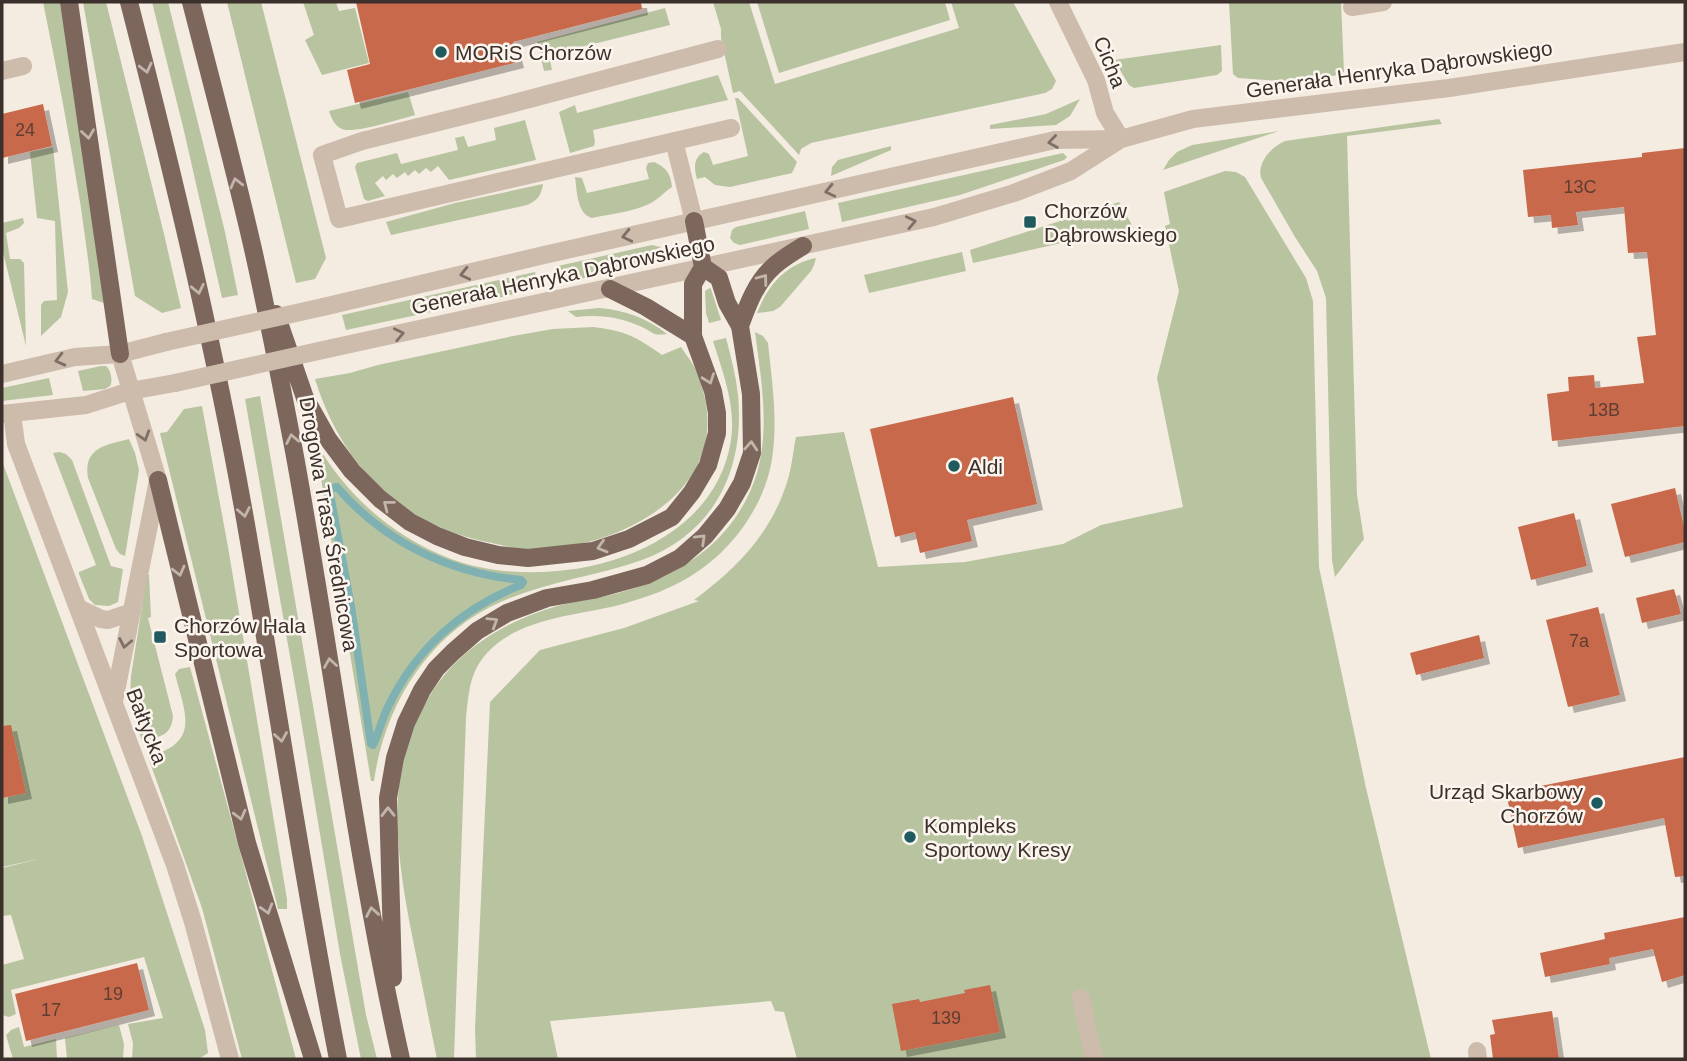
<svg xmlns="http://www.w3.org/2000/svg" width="1687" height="1061" viewBox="0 0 1687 1061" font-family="Arial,sans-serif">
<defs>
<filter id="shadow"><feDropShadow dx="6" dy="6" stdDeviation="0" flood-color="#0004"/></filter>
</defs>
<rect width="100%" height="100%" fill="#f4ebe1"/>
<!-- green -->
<path fill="#b8c4a0" d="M43,2H60L69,55L104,303L92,299C90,268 85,238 81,208C70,139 57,70 43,2Z
M83,2H106L164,234L181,308L162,313L135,296Z
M152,2H168L225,232L238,295L222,298L184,131Z
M227,2H261L326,258L315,279L296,283Z
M303,2H336L339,11L355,8L369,63L322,75L305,40L314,35Z
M713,2H749L775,84L959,28L951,2H1013L1056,81L1052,89L1045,93L811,143L801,149L799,155L740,91L733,93L721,38V29Z
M757,2H945L950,20L779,73Z
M1229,2H1341L1344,72C1314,86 1269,80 1238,78L1233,74Z
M665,8L670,25L549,55L552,70L544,71L537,42Z
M1221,45L1222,71L1217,75L1134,88L1129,85L1114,60Z
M718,75L728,100L593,130L595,142L594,146L570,153L559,112L575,105L577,113Z
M408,92L415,115C400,119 354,134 342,129C334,125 332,119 329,111Z
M735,98H738L797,162L792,173L730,187L715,185L705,177L697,179C694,168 693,158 704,152L709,154L713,165L748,156Z
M1080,99L1070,116L1056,125L990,129V125L1046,114Z
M1439,119L1442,124L1347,136L1357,495L1364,539L1335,577L1332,560L1326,298L1317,271L1295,237L1261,178C1257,163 1271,147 1285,141Z
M525,120L536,160L449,180L438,166L431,172L426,168L419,174L415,170L408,176L405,172L397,178L393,174L386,180L383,176L375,183L385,196L368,201L364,199L355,167L357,163L397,153L401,164L458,150L455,138L464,136L468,147L496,140L494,128Z
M1279,131L1163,170L1169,160L1177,152L1192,145Z
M891,146V150L831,176L832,167L838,160Z
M53,147L68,292L61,317L41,336V305L44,301L57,300L55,221L37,218L30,152Z
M1063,153L1067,157L1064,160L960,195L842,222L838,203Z
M654,162C666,167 671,174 672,187C664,192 658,200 649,204C632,212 610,214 592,218C577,214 577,191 575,177L582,178L587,193L649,179L646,168L648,163Z
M1225,171L1236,172L1245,177L1306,278L1313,301L1319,567L1366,788L1431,1059H797L784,1012L775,1011L771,1001L550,1021L558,1059H476L475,1029L490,702L540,650L624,628L699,601L694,600C737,568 772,533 788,479C792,466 793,451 796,437L844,432L878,567L965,562L1063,544L1101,525L1183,507L1157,378L1179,291L1165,226L1170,224L1164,192Z
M543,184C541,196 538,200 527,205L391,235L386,222L455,203Z
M1119,202L1133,227L973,263L970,250Z
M805,211L809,229L740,245L734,243L730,238L732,230L736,227Z
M23,218L24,223L19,228L6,233L10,259H20L24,263L26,346L2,248V223Z
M652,245L660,247L663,251V258L658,262L562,283L558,266Z
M962,252L966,271L869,293L864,275Z
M816,258L814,265L811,271L780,307L773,311L757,313C768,285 786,264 816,258Z
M535,272L539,289L346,330L342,315Z
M710,288L711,289L721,320L709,323L706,313L705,291Z
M599,308C625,310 647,318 667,334C651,336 655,333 642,327C621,317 599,314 576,317L568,311Z
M593,327C626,331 635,336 662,355L681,347C687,356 694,365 698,374C701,380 702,388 704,395C730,497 607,554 523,549C513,549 502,545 492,543C401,526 342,466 315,379L350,373L378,365L513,336L553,329Z
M755,332L763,336L768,343C772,382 778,420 772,459C764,509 728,556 684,580C663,592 638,600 615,606C572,616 518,619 487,653C469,673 469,693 466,717L454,1059H437C429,1021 422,983 414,945C401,880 390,818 404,752C409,732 418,716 428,699C455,651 505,621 557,606C579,600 603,598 625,591C686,573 737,537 757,473C770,427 761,378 755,332Z
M726,338C731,357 736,376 738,395C745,469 715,533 642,560C591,578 540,582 490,607C424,641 384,709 374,781H371L316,448H319C351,500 395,537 451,559C548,595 713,559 731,440C736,406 723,373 713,341Z
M101,366H106C111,370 113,381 110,386L105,389L83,391L78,371Z
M49,378L53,395L2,401V388Z
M260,396L366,1015L377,1059H361L340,954L298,702L245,399Z
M202,406L228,547L287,899V909H278L160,433L167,432L184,409Z
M129,439L135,453L139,470L125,556L120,554L116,549L88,478C83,448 105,445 129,439Z
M60,452L66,454L72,460L111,566L123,569L118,602L109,606L95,605L89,599L79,574V572L96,565L53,453Z
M2,461L142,836L205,1030L208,1053L200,1058L132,1059L133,1043L128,1024L163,1018L144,957L11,990L16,1014L9,1017L2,1015V965L24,959L11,915L2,916V868L39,859L2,867Z
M147,575H149L151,617L148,618L173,716C171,737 160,736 142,741L133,714L130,696L131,676Z
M190,667L296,1059H242L202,908L148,757C200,742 186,716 175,674L179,669Z
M119,1025L124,1044L123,1059H67L65,1038Z
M19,1027L24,1047L56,1039L57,1059H13L6,1035L11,1030Z"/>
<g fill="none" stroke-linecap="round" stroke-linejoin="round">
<!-- stream -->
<path stroke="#7fb0b2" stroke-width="8" d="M337,487C384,542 449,573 521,580L523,582L521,585C462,608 416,649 389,705C382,718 379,733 373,745L371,744L351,606L329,489Z"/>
</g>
<!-- building -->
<path fill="#c8694b" filter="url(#shadow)" d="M356,2H641L642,9L513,42L518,62L355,103L347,70L370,64Z
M43,104L52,146L2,158V114Z
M1685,148V426L1552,441L1547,394L1569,391L1568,377L1594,375L1595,388L1644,383L1637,337L1656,335L1647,252L1628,253L1624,207L1576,212L1578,225L1552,228L1551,215L1528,217L1523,170L1642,157V153Z
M1013,397L1037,504L967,520L972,541L920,553L915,532L895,537L870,429Z
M1675,488L1685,531V542L1625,557L1611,504Z
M1574,513L1587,566L1531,580L1518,527Z
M1674,589L1681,614L1642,623L1636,598Z
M1598,607L1620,695L1568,707L1546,620Z
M1479,635L1484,658L1416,675L1410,653Z
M11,725L26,793L2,798V726Z
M1685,757V876L1675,877L1664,818L1518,848L1506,793Z
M1685,917V975L1662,982L1653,949L1609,958L1610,964L1545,977L1540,953L1605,939L1604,933Z
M137,963L149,1010L26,1041L15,994Z
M990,985L1000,1032L901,1051L892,1004L919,999L920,1002L965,993L964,990Z
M1552,1011L1559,1059H1493L1490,1035L1495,1034L1492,1020Z"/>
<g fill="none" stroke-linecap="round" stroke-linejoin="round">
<!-- minor -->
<path stroke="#cdbbac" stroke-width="18" d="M1058,2L1096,80L1105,113L1121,139
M1352,7L1383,2
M718,49L499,107L362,141L322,155L339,219L731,128
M2,71L23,66
M674,141L694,221
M323,307L544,255L1055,140L1121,139L1193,119L1449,88L1685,52
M332,348L934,217L1014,193L1071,171L1121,139
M2,374L75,357L120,354L166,342
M12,413L16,444L175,865L193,922L230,1059
M2,414L86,405L130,391L175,383
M80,609L101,619L108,620L132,612
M114,701L158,480L120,354
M1081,998L1094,1059
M1477,1051L1478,1059"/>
<!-- major -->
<path stroke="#7d675c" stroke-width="18" d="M69,2L120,354
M129,2C174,178 217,356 248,536C278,710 304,885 338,1059
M191,2C212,84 234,166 253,249C268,316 281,383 294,451C331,653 356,858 401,1059
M276,314L305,398L328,439L352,471L380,499L410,522L437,536L465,547L498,555L528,558L593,551L629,539L672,517L692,492L708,465L717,433V413L713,391L693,336L646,307L610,289
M740,326C748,304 756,282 774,266C783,258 793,252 803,246
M693,336V284L703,267
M158,480L247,843L313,1059
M393,978L388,798L395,758L406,723L422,690L436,669L453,652L477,631L507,613L547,598L593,590L647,575L680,558L705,536L727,509L742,483L752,453L751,394L740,326L727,303L719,278L703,267L694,221"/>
<!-- minor-bridge -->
<path stroke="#cdbbac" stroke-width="18" d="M166,342L323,307
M175,383L332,348"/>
</g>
<!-- one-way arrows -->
<defs><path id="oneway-chevron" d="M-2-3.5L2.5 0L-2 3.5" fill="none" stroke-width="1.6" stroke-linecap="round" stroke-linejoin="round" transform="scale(1.75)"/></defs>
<g stroke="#c2b5ac">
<use href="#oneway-chevron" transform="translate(146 68) rotate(76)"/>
<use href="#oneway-chevron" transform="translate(88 134) rotate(82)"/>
<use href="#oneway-chevron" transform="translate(236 183) rotate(-104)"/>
<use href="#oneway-chevron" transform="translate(763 279) rotate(-53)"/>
<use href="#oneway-chevron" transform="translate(198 289) rotate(78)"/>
<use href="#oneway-chevron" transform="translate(709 379) rotate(70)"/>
<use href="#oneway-chevron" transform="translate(292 439) rotate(-101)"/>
<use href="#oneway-chevron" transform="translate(751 446) rotate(-86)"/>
<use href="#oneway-chevron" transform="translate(388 505) rotate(-142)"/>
<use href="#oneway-chevron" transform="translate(244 512) rotate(79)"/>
<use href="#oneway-chevron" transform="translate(701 539) rotate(-44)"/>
<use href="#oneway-chevron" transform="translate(602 547) rotate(163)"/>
<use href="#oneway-chevron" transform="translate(179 571) rotate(76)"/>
<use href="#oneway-chevron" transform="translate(493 622) rotate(-32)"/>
<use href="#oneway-chevron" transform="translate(330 663) rotate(-99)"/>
<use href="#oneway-chevron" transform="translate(281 737) rotate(81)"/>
<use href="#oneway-chevron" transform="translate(388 812) rotate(-91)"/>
<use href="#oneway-chevron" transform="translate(240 815) rotate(76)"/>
<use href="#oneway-chevron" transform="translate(267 909) rotate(73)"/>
<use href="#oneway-chevron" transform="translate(372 912) rotate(-100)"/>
</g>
<g stroke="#7d6f65">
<use href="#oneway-chevron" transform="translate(1053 142) rotate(172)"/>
<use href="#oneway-chevron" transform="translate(830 191) rotate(167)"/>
<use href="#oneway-chevron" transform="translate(911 222) rotate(-12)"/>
<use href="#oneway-chevron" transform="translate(627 236) rotate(167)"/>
<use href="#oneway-chevron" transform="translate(465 274) rotate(167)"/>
<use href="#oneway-chevron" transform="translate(399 334) rotate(-12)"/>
<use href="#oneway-chevron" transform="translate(60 360) rotate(166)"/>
<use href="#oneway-chevron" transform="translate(144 436) rotate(73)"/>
<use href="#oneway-chevron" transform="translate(125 643) rotate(101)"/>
</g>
<!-- markers -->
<g fill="#1f5a5e" stroke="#fbf5ee" stroke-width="2.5">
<circle cx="441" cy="52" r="7"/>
<rect x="1023" y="215" width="14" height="14" rx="3.5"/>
<circle cx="954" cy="466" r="7"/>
<rect x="153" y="630" width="14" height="14" rx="3.5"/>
<circle cx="1597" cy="803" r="7"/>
<circle cx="910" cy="837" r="7"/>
</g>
<g text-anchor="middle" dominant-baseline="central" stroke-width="5" stroke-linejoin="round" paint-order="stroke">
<!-- number labels -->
<g font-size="18" fill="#5e3e33">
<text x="25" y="130">24</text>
<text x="1580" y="187">13C</text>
<text x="1604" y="410">13B</text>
<text x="1579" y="641">7a</text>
<text x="113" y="994">19</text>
<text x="51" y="1010">17</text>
<text x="946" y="1018">139</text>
</g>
<!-- poi labels -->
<g font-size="21" fill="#3b302b" stroke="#fbf5ee" text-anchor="start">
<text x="455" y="52">MORiS Chorzów</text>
<text x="1044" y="210">Chorzów<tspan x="1044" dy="24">Dąbrowskiego</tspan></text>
<text x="968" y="466">Aldi</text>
<text x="174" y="625">Chorzów Hala<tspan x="174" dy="24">Sportowa</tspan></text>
<text x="1583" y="791" text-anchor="end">Urząd Skarbowy<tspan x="1583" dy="24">Chorzów</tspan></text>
<text x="924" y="825">Kompleks<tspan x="924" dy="24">Sportowy Kresy</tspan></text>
</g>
<!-- street labels -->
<g font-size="21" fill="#3b302b" stroke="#fbf5ee">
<text transform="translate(1110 62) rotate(68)">Cicha</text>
<text transform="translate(1399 69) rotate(-8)">Generała Henryka Dąbrowskiego</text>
<text transform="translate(563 275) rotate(-12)">Generała Henryka Dąbrowskiego</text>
<text transform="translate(329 524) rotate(80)">Drogowa Trasa Średnicowa</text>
<text transform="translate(147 726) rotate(69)">Bałtycka</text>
</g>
</g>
<!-- border -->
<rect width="1687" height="1061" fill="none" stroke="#3b302b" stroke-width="7"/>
</svg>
